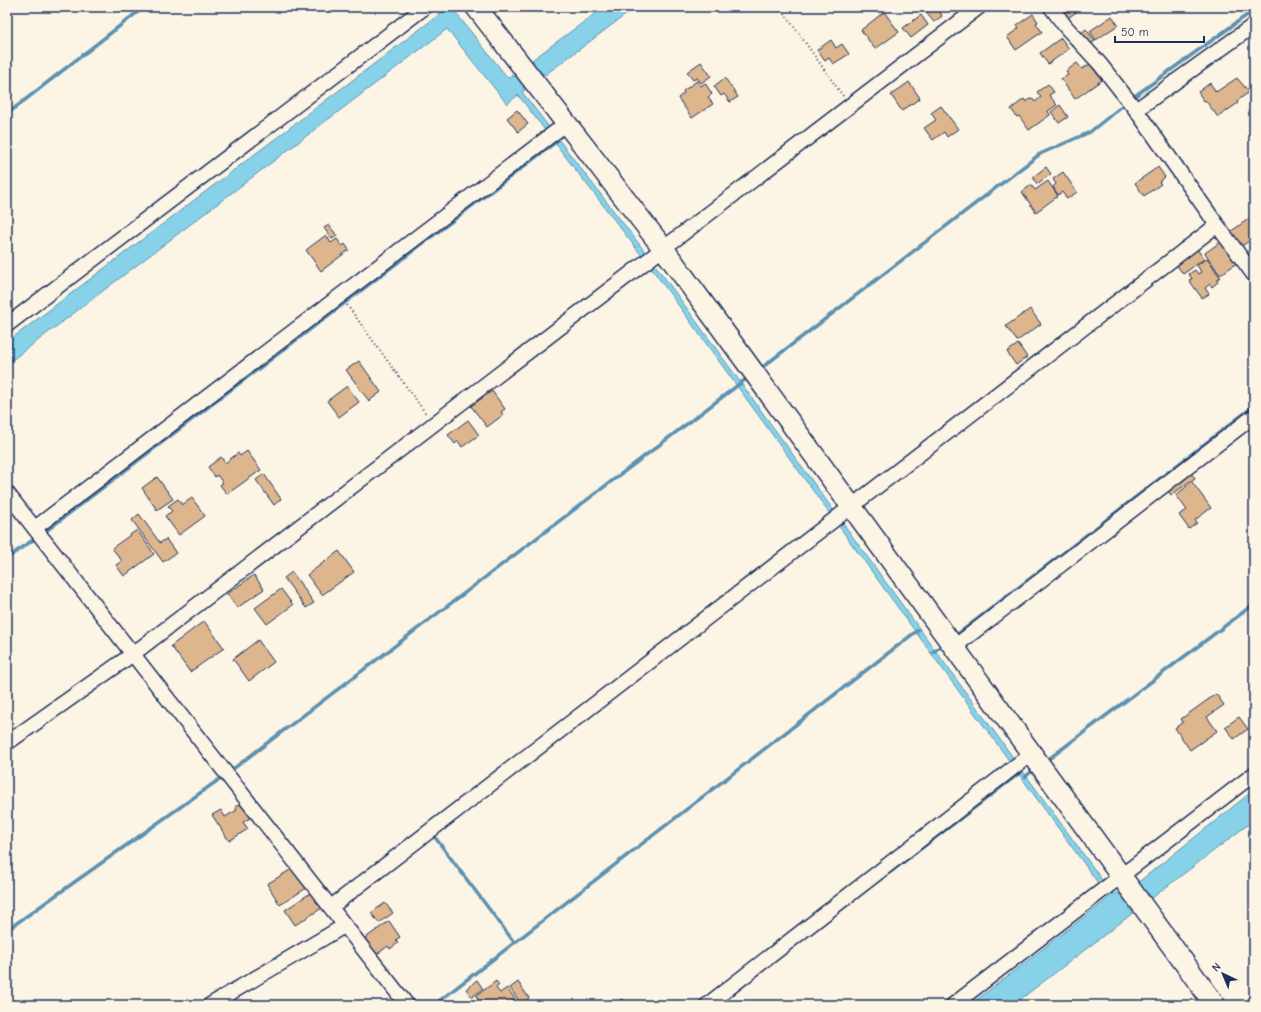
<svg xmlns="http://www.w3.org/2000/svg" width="1261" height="1012" viewBox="0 0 1261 1012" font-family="'Comic Neue',sans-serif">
<rect width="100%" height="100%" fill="#fcf5e5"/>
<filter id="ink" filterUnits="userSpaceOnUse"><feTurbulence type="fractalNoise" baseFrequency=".025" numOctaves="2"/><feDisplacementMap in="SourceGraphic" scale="8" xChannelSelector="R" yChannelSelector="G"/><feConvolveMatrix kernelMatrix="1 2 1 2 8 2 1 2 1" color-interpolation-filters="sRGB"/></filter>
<g filter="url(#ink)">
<!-- water -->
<path fill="#87d2e8" stroke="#5c91b1" d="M449,7H451L508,78L512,75L514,77L534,62L532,60L604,7H636L545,75L543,73L523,87L525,90L522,92L656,266L1113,895L1117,892L1121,896L1254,790V820L1152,898L1148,893L1129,908L1133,913L1013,1005H970L1110,897L1098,883L652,269L518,95L507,104L447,29L7,364V342Z"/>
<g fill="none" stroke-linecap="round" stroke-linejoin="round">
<!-- stream -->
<path stroke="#5c91b1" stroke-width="3.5" d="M1132,98L1254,10
M7,114L144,7
M764,366L1040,154L1090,132L1127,102
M46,531L557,141
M7,558L33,540
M958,634L1254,406
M933,652L941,646
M1050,758L1254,604
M229,772L746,379
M1025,777L1031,772
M434,836L514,942
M889,873L1021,772
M7,930L224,776
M434,1005L918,630"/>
</g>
<!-- building -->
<path fill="#ddb68e" stroke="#1b2f5e" d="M946,7L940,12L942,16L934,22L922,8Z
M1056,7H1083L1065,20Z
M884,12L899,32L875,49L861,30Z
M1033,14L1038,22L1036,23L1042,32L1016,50L1007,37L1019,28L1017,25Z
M921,15L928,25L911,38L903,28Z
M1112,16L1118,25L1096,40L1090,31Z
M1086,29L1095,41L1088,46L1080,34Z
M1061,38L1069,49L1048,64L1040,53Z
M831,40L836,48L842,44L849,54L833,64L829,58L825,61L817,50Z
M701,62L711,76L701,83L697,78L693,80L687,72Z
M1077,63L1082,69L1090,64L1102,80L1075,99L1061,79L1068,75L1066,71Z
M725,78L738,97L730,102L724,94L721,96L714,86Z
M1237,78L1249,92L1237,101L1238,103L1218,117L1205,100L1204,101L1198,92L1210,83L1216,92Z
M1254,79V88L1250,82Z
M697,81L701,86L705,83L712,94L708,97L713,104L692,118L678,98L684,93L683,91Z
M909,82L920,98L902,111L891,95Z
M1048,84L1054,92L1049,95L1057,105L1048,111L1050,115L1029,130L1019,116L1017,117L1011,109L1024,99L1026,102L1032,98L1035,102L1041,97L1037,92Z
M1060,105L1068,117L1059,123L1051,112Z
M941,106L958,129L947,137L944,132L933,140L924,128L936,120L931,113Z
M517,110L528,124L518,132L507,118Z
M1046,167L1051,174L1037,184L1033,177Z
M1158,167L1165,177L1159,182L1161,184L1144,196L1135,183Z
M1063,172L1077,192L1067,199L1062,192L1058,195L1053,187L1056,184L1053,179Z
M1048,181L1058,196L1036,212L1022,192L1031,185L1035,190Z
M1254,215V237L1241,247L1230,232Z
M329,225L337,236L332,239L324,228Z
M326,235L331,243L337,239L342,246L345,244L349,250L321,271L306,250Z
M1222,241L1237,263L1220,275L1205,253Z
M1197,249L1204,259L1183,274L1176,264Z
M1207,258L1220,277L1217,280L1218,282L1212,287L1210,284L1205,288L1209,294L1202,298L1189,280L1192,279L1189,274L1195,270L1198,274L1201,272L1197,265Z
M1030,309L1041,324L1017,341L1006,326Z
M1018,344L1027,357L1016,365L1007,352Z
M359,361L381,392L369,401L346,370Z
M347,386L359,402L339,417L327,401Z
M492,391L505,409L501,412L503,415L487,427L471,406Z
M468,420L479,435L462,447L458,441L455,444L448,435Z
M247,451L261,470L227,494L220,485L223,483L217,475L215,477L208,467L221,457L225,463L238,453L240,456Z
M1190,472L1195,478L1171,495L1167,490Z
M264,474L281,499L274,505L256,480Z
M157,477L173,499L157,510L142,488Z
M1192,482L1211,508L1195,520L1197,523L1189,529L1179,515L1187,510L1176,495Z
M192,498L205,516L179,535L165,516L172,511L168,506L178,499L182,505Z
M139,514L160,543L166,539L176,553L163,562L132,520Z
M137,530L154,554L124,576L116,565L122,561L112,548Z
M339,551L354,572L322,595L307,575Z
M292,572L314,603L306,608L284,578Z
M254,575L264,589L237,608L227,594Z
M281,589L293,605L267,624L255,608Z
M204,621L224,648L190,672L171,646Z
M258,640L274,662L249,681L233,659Z
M1216,694L1224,705L1207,717L1217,731L1190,750L1175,728L1183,722L1181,719Z
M1239,717L1248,729L1234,739L1225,727Z
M242,802L252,817L243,822L248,829L229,841L212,815L221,810L225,817L237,810L235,807Z
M295,867L308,887L280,905L267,884Z
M312,892L322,908L295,925L285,910Z
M385,903L393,913L379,923L371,913Z
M389,921L400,937L396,940L398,943L390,949L388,946L376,955L364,939Z
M477,980L483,989L472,997L466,989Z
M496,981L499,985L496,988L500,993L507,988L515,999L508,1005H482L476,996Z
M518,982L529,998L521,1004L510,988Z
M622,999L627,1005H613Z
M609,1000L613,1005H602Z
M20,1001L23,1005H14Z"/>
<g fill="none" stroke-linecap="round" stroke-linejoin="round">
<defs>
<path id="street" d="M1051,7L1065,26L1100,64L1136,110L1217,225L1254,275
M1136,110L1254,25
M7,325L425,7
M7,493L407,1005
M35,528L567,123
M954,647L1254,416
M7,743L133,654L979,7
M331,907L1217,225
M210,1005L344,926
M707,1005L1031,754
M953,1005L1254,774"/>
<path id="secondary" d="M476,7L663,248L1215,1005"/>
</defs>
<!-- street casing -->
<use href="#street" stroke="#1b2f5e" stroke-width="17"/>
<!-- secondary casing -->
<use href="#secondary" stroke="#1b2f5e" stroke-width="23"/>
<!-- path -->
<path stroke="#1b2f5e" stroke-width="2" stroke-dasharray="1 3" stroke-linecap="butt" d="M780,7L843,96
M347,305L427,415"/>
<!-- street -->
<use href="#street" stroke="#fcf5e5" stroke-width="14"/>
<!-- secondary -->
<use href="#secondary" stroke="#fcf5e5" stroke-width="20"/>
</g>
</g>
<!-- margin -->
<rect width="1261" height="1012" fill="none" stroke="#fcf5e5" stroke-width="24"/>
<rect x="12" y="12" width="1237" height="988" fill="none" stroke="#1b2f5e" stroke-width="1.5" filter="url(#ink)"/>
<!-- north arrow -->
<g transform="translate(1223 974) rotate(316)" stroke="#fcf5e5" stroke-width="3" paint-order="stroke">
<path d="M0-3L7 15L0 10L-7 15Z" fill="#1b2f5e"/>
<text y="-6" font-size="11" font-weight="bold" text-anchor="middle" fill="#1b2f5e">N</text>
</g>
<!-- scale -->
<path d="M1115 36v6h89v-6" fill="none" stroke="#1b2f5e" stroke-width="2"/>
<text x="1121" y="36" font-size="12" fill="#1b2f5e" stroke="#fcf5e5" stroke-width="3" paint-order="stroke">50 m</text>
</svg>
